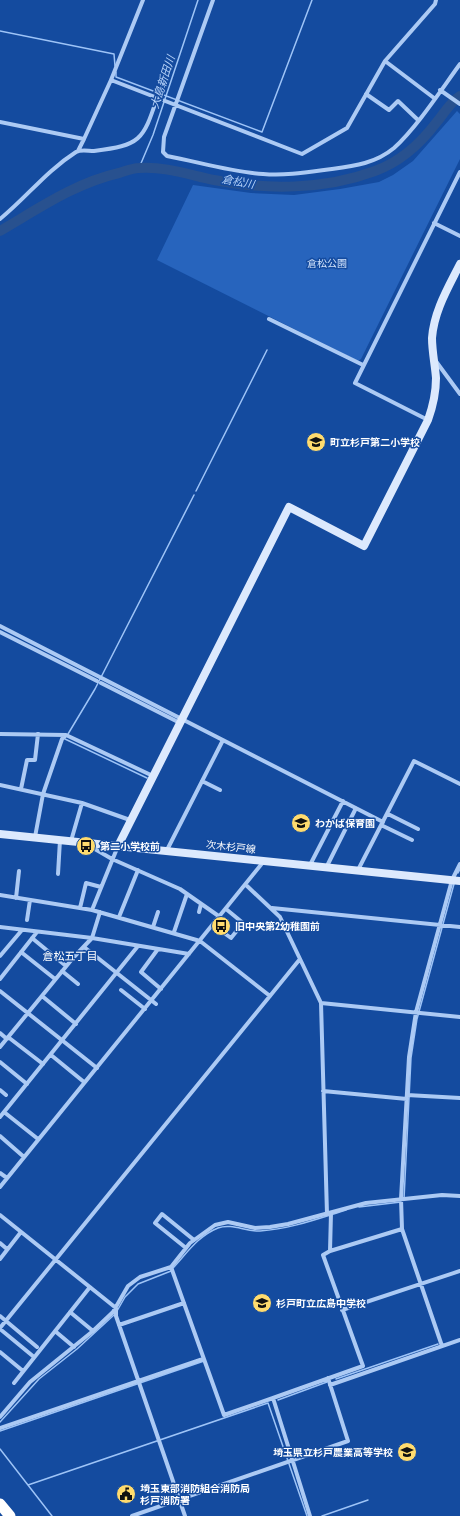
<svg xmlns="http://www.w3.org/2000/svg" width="460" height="1516" viewBox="0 0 460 1516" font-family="'Roboto Condensed','Noto Sans JP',sans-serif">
<rect width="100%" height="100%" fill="#144b9f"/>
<!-- green -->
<path fill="#2764bd" d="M457,111L460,114V159L361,359L358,361L157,260L193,185L251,193L294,195L340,189L379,182L393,175L413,161Z"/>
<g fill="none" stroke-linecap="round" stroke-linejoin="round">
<!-- stream -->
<path stroke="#9ec4f7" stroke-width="1.5" d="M0,31L114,54L115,66
M116,72V77L262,132L312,0
M139,168L153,135L198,0
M196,491L267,350
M68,734L95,689L194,495
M65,739L147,778
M458,873L460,869
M404,1199L411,1058L417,1019L454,884
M359,1207L401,1202
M173,1268C187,1253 198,1236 218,1228C232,1223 246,1232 260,1231C290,1229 317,1219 346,1210
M117,1311L125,1297L138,1284L171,1271
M336,1379L438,1344
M278,1400L327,1382
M0,1422L39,1379L77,1349L115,1314
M0,1431L204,1361
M0,1449L52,1516
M28,1485L268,1403L307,1516
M322,1516L368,1500"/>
<!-- river -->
<path stroke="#28518f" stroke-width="10" d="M0,231C38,209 75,183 119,173C125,171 133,168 139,168C164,166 190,175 214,180C266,190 324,190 375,171C400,162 420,144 436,123C443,115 450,102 460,96"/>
<!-- street -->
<path stroke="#accaf4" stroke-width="4" d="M213,0L164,137L163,152L167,156C199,162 231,172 263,174C286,176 309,172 332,169C355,166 376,163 394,148C417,127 441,90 460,64
M385,61L434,98
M111,80L143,0
M440,90L460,104
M366,94L389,110L398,101L418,120
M0,122L84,139L111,80L302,154L347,128L385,61L435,4L436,0
M78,151L84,139
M0,219C27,197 45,172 76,152C81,149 88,151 94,151C140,145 143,141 157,98
M434,223L460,236
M269,319L363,365
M435,360L460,394
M428,420L355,383L460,172
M0,626L383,822
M0,632L97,681
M101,683L180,723
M0,734L66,735L153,776
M202,781L220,790
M0,785L82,803L130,820
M21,789L27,760H35L38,734
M388,814L418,829
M381,825L412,840
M35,837L43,794L62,739L66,735
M71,841L82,803
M88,845L112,859L180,889L220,917
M167,850L223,740
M310,865L343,801
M327,866L356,808
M358,870L414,761L460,784
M58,874L60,840
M246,885L280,917L321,1003L327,1214
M0,895L92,910L200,941L270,996
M16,898L19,871
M80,908L86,883L101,887
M272,908L460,927
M92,910L118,846
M199,912L201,904
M119,917L138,870
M27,920L30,900
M213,925L231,938L243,923L226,909
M0,927L92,938L189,954
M153,927L158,912
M174,932L187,894
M32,938L66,966
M84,947L156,1004
M158,949L141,972L161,989
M21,952L55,979
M0,956L22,930
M62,971L78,984
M0,979L37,932
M121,990L145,1009
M0,991L97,1068
M42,996L76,1024
M321,1003L460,1017
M0,1033L7,1039
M8,1037L43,1064
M0,1047L73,958L92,938L100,912
M51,1055L84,1082
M0,1062L27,1084
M0,1090L6,1095
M323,1091L407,1099
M407,1095L460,1098
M4,1112L38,1139
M0,1117L138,946
M0,1136L24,1157
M0,1173L7,1178
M0,1187L264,861
M0,1215L116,1308V1316L185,1516
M0,1243L7,1249
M186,1248L155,1223L162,1214L194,1240
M330,1251L402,1229
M0,1259L21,1232
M171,1267L224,1415L273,1398L310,1516
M342,1310L460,1271
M70,1312L93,1331
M0,1316L37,1347
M119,1325L184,1303
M0,1328L300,959
M0,1329L34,1357
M55,1331L74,1347
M442,1346L402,1229L401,1199L409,1057L416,1012L452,880L460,864
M0,1352L23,1371
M14,1383L90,1287
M330,1385L460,1340
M273,1398L363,1366L323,1255L330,1251L331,1213
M0,1417L30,1382L93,1331L113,1312L128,1286L140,1277L171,1267L190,1243L215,1225L228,1222L255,1228L270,1227L288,1224L366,1203L442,1195L460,1196
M0,1428L203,1359
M132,1516L348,1441L328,1378"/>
<!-- secondary -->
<path stroke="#dce9fd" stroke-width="8" d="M0,834L460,881
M118,846L289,507L364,546L428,420C433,406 436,393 436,378C435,365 432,351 432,338C434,311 448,288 460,264"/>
<!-- highway -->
<path stroke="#fff" stroke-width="11" d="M0,1504L10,1516"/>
</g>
<!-- icons -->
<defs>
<symbol id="school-disc" viewBox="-11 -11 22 22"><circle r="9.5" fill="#ffdb6e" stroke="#144b9f"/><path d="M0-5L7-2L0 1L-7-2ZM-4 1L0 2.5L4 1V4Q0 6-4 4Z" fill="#111"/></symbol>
<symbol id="bus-disc" viewBox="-11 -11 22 22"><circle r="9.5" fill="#ffdb6e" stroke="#144b9f"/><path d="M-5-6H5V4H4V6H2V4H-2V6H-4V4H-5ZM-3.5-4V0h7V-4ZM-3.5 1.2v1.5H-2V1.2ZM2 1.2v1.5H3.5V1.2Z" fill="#111"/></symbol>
<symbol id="civic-disc" viewBox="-11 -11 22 22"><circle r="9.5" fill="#ffdb6e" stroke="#144b9f"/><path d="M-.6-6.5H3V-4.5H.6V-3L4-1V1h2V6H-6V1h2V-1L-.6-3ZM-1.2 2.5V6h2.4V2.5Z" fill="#111"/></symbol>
</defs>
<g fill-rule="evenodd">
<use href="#school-disc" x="305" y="431" width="22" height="22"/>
<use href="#school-disc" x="290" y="812" width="22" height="22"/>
<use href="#bus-disc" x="75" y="835" width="22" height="22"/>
<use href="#bus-disc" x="210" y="915" width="22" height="22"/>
<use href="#school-disc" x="251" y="1292" width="22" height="22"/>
<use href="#school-disc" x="396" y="1441" width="22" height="22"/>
<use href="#civic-disc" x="115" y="1483" width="22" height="22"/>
</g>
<g text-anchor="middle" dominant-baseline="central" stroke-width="3" stroke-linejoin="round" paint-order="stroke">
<!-- park labels -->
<g font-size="10" fill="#d4e5fd" stroke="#144b9f">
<text x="327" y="263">倉松公園</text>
</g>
<!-- poi labels -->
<g font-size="10" font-weight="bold" fill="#fff" stroke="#144b9f" text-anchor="start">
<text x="330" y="442">町立杉戸第二小学校</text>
<text x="315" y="823">わかば保育園</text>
<text x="100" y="846">第二小学校前</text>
<text x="235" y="926">旧中央第2幼稚園前</text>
<text x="276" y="1303">杉戸町立広島中学校</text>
<text x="393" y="1452" text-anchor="end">埼玉県立杉戸農業高等学校</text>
<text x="140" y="1488">埼玉東部消防組合消防局<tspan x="140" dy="12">杉戸消防署</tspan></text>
</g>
<!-- street labels -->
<g font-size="10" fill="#fff" stroke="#144b9f">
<text transform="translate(231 847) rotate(6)">次木杉戸線</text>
</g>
<!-- water labels -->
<g font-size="11" font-style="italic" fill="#b8d4fa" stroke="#144b9f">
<text transform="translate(163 82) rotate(-72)">大島新田川</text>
<text transform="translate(238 182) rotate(10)">倉松川</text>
</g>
<!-- neighbourhood labels -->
<g font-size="11" fill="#fff" stroke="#144b9f">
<text x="70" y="956">倉松五丁目</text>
</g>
</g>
</svg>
